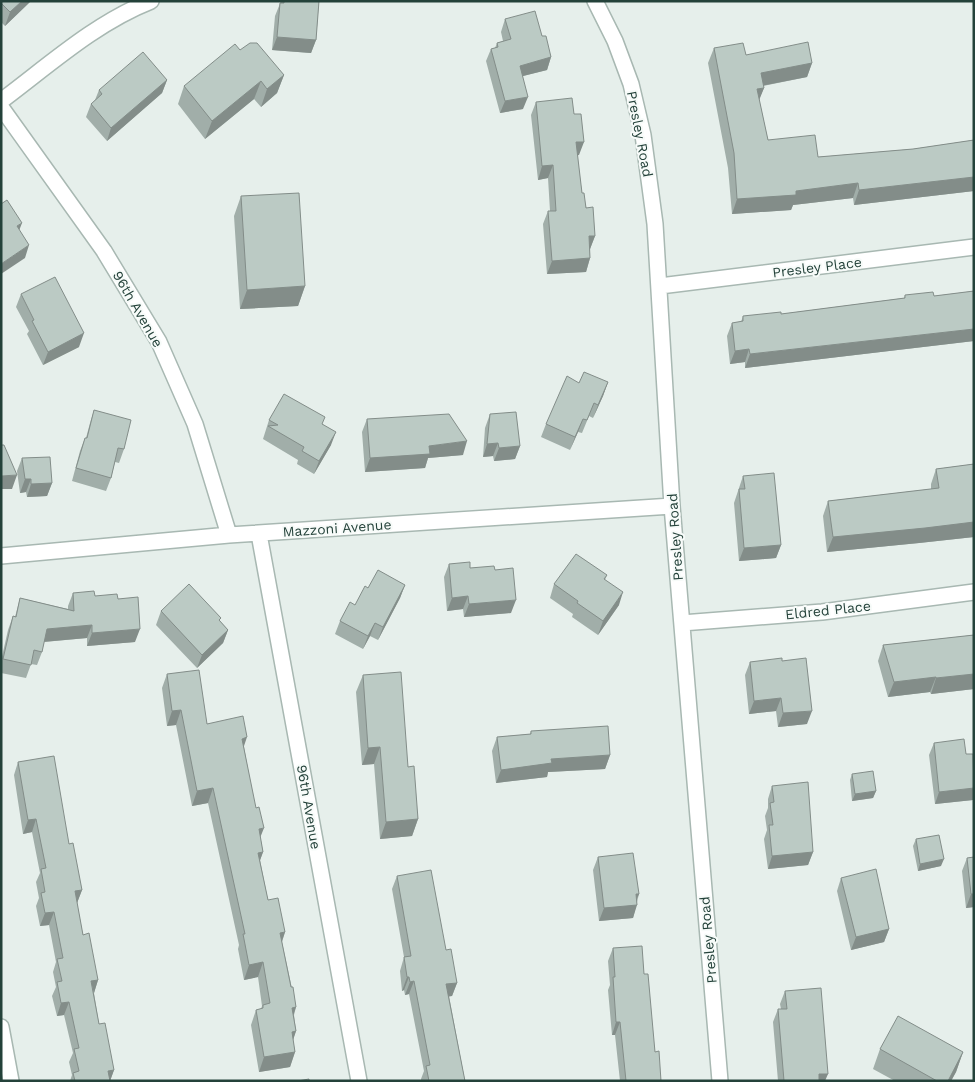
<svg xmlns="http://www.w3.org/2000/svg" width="975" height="1082" viewBox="0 0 975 1082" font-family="'Work Sans',sans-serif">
<rect width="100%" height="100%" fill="#e6efeb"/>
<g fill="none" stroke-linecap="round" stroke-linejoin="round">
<defs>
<path id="minor" d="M595,1L615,41L631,84L643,135L655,224L672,506L720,1081
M1,101C48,66 95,23 151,1
M1,107L104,251L159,342L195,424L229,535
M660,286L974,247
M259,534L359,1081
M1,556L229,535L672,506
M682,623L822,612L974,592
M1,1027L11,1081"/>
</defs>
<!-- minor casing -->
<use href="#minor" stroke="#a8b8b2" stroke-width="18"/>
<!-- minor -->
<use href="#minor" stroke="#fff" stroke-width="15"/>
</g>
<!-- wall -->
<path fill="#a1aea9" d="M1,1H31L5,26L1,22Z
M281,1H319L316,40L311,53L272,50L275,16Z
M505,19L542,36L551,57L547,70L523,76V109L500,113L486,61L491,49L495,48L497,43L503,41L501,32Z
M714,48L746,55L812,63L807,77L763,86L764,88L759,99L768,140L818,157L913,149L974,140V191L854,205L853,198L793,205L791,210L732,214L728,168L708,63Z
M284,75L277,93L261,107L254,99L205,139L178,104L184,86Z
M167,80L162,93L107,141L86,117L91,104L95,100L99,90Z
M536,102L579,155H577L582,193L595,236L590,249V258L586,272L547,274L543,224L548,211H550L548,178L538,180L531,115Z
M241,196L305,286L298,306L240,309L234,216Z
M974,291V341L745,368V362L730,364L727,336L732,323L741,322L743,316L781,314L904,298L905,295L934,296Z
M21,294L79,347L43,365L27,334L29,331L16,307Z
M608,382L603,396L593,418L589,416L582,433L578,432L570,450L541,437L546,424L579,383Z
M94,410L124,449L119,463L115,462L111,478L106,491L72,481L80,451L85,438H86L90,423Z
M490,414L520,446L515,459L494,461L493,456L483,457L485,428Z
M367,419L463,455L428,458L425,468L365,472L362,432Z
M269,420L323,424L331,445L314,474L297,464L298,460L263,439Z
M22,458L52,483L47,496L27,497L26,492L20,493L17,471Z
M974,464V537L919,543L827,552L823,516L828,501L931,489V484L936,469Z
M743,476L781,545L776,558L739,561L734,503Z
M449,564L470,568L495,570L511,613L464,617L463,609L447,611L444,577Z
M607,575L605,580L619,605L598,635L572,617L573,614L550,598L554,584Z
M405,585L400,598L378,640L370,636L363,649L335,634L340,621L355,605L368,588Z
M73,593L118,599L135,642L87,646V638L44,642L42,652L37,665L31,664L26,678L1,673V661L8,630L13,616L15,617L20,598L68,609V606Z
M161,611L220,621L228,630L223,643L197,668L156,625Z
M974,635V689L931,694L930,692L888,697L878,661L883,645Z
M782,661L807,724L778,727L776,711L749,714L745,675L750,662Z
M167,674L207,724L244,747L263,852L260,860L268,900L285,932L282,942L296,1007L294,1015L296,1031L293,1040L295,1052L290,1067L259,1072L251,1025L256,1010L261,1009L262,1006L258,977L244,980L238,949L239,945L208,803L192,806L176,725L167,726L162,688Z
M363,675L408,767L418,819L412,836L380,839L374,764L362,765L356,692Z
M531,731L610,755L605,769L548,772L547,777L496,783L492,751L497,737L530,734Z
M934,743L966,754L973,800L935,804L929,755Z
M18,762L69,844L82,890L77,903L83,935L98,980L94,993L99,1024L114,1070L110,1081H70L72,1075L69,1062L73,1053L64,1015L57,1016L52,996L56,987L53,972L56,962L49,925L40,926L36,906L39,898L36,882L40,873L32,832L23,834L14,775Z
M852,774L876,791L873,798L852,801L850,780Z
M772,786L813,852L808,865L768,869L764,839L767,830L765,816L768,808V799Z
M916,839L941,866L918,871L913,846Z
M598,857L639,894L633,918L599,921L593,870Z
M974,857V907L966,908L962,871L967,858Z
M397,876L446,950L457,983L452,996H449L465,1081H421V1079L424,1071L409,994L405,995L404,990L402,991L400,971L404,957L392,889Z
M841,878L889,929L884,942L851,950L837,891Z
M613,948L644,974L655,1052L661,1081H620L615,1035H612L608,990L610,985L608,961Z
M785,991L825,1081H778L773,1022L778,1009H781L780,1004Z
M880,1049L963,1052L956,1072L951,1081H895L873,1069Z"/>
<!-- shaded-wall -->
<path fill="#838d89" d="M22,1H31L5,26L10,12Z
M277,37L316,40L311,53L272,50Z
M551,57L547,70L515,78L520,66Z
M812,63L807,77L755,87L761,73Z
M284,75L277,93L261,107L267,89Z
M167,80L162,93L107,141L111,128Z
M261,81L254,99L205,139L212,121Z
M764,88L758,103L757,89Z
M528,97L523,109L500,113L505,101Z
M576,142H584L579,155L571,156Z
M553,165L548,178L538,180L542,166Z
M974,177V191L854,205L859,190Z
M858,183L853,198L793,205L791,210L732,214L737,199L796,191Z
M22,223L17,236V226Z
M589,236H595L590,249H584Z
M29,245L25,258L1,274V264Z
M590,258L586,272L547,274L552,261Z
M305,286L298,306L240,309L247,290Z
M974,329V341L745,368L750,354Z
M84,333L79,347L43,365L48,352Z
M749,349L745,362L730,364L735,351Z
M608,382L603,396L593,418L598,405Z
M583,419L578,432L570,450L575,437Z
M336,432L331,445L314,474L319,461Z
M467,441L463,455L428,458L425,468L365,472L370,458L429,446Z
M498,443L493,456L483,457L487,444Z
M520,446L515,459L494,461L499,448Z
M17,475L12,489H1V476Z
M25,479H31L26,492L20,493Z
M52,483L47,496L27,497L31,484Z
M974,522V537L919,543L827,552L833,537Z
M781,545L776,558L739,561L744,548Z
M405,585L400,598L378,640L383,627Z
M623,592L619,605L598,635L603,621Z
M468,596L463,609L447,611L452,598Z
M516,600L511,613L464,617L469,604Z
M375,623L370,636L363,649L368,636Z
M92,625L87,638L42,642L47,629Z
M140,629L135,642L87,646L92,633Z
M228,630L223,643L197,668L202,655Z
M974,674V689L931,694L936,678Z
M936,677L930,692L888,697L894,682Z
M781,698L776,711L749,714L754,701Z
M181,710L176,725L167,726L172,711Z
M812,711L807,724L778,727L783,713Z
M247,737L242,752V739Z
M380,747L374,764L362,765L368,748Z
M610,755L605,769L548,772L547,777L496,783L501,770L551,759Z
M213,788L208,803L192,806L197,791Z
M974,788V797L973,800L935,804L939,792Z
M876,791L873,798L852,801L855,794Z
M36,819L32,832L23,834L28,820Z
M418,819L412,836L380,839L386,822Z
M264,828L258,843L259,829Z
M263,852L258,866V853Z
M813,852L808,865L768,869L772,856Z
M944,859L941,866L918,871L920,864Z
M82,890L77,903L75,891Z
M636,894H639L634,905H637L633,918L599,921L604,908Z
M971,894H974V907L966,908Z
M54,912L49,925L40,926L45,913Z
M889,929L884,942L851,950L856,937Z
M285,932L280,947V933Z
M263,962L258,977L244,980L249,965Z
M407,977H409L404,990L402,991Z
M98,980L94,993L91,981Z
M414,981L409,994L405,995L410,982Z
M457,983L452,996L442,998L446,984Z
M69,1002L64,1015L57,1016L61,1003Z
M296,1007L291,1022L292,1008Z
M616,1022H620L615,1035H612Z
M296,1031L291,1046L292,1032Z
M295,1052L290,1067L259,1072L264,1057Z
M963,1052L956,1072L951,1081H948Z
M114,1070L110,1081H104L108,1071Z
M819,1074H828L825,1081H816Z"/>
<!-- building -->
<path fill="#bbcac4" stroke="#838d89" d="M1,1H22L10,12L1,3Z
M284,1H319L316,40L277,37L280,3H284Z
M535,11L542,36H546L551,57L520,66L528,97L505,101L491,49L498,47L497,43L511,39L505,19Z
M808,42L812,63L761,73L764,88L757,89L768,140L815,135L818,157L913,149L974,140V177L859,190L858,183L796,191V195L737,199L734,153L714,48L743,43L746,55Z
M250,43H257L284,75L267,89L261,81L212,121L184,86L235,44L240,50Z
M143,52L167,80L111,128L91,104L102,94L99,90Z
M572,98L574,114H581L584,142H576L582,193H584L586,208L593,207L595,236H589L590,258L552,261L548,211H556L553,165L542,166L536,102Z
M299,193L305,286L247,290L241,196Z
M7,200L22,223L17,226L29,245L1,264V204Z
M55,277L84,333L48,352L32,321L34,320L21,294Z
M974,291V329L750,354L749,349L735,351L732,323L743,321V316L781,312V314L905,298V295L933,292L934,296Z
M584,372L608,382L598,405L594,403L587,420L583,419L575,437L546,424L567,376L579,383Z
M284,394L325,417L322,424L336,432L319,461L302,451L304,447L268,426L278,425L269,420Z
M94,410L131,420L124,449L118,448L111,478L76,468L85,438H87Z
M516,412L520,446L499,448L498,443L487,444L490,414Z
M449,414L467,441L429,446L430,454L370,458L367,419Z
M1,445H4L17,475L1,476Z
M50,457L52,483L31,484V479H25L22,458Z
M974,464V522L925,528L833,537L828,501L939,488L936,469Z
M774,473L781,545L744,548L739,489H745L743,476Z
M576,554L607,575L604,579L623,592L603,621L577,603L578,601L554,584Z
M470,562V568L494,566L495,570L513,568L516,600L469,604L468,596L452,598L449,564Z
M378,570L405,585L383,627L375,623L368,636L340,621L350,602L355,605L365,586L368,588Z
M189,584L221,618L219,620L228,630L202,655L161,611Z
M94,591L95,596L117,594L118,599L138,597L140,629L92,633V625L47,629L42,652L34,650L31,665L3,659L13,616L16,617L20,598L74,611L73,593Z
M974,635V674L936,678V677L894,682L883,645Z
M782,658V661L806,658L812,711L783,713L781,698L754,701L750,662Z
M199,670L207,724L243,716L247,737L242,739L256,808L259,807L264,828L259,829L263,852L258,853L268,900L278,898L285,932L280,933L291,987H293L296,1007L292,1008L296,1031L292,1032L295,1052L264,1057L256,1010L263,1008V1005L270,1003L263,962L249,965L243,934H245L213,788L197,791L181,710L172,711L167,674Z
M401,672L408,767L414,766L418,819L386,822L380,747L368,748L363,675Z
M608,726L610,755L551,759L552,763L501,770L497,737L531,734V731Z
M964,739L966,754H973L974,788L939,792L934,743Z
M54,756L69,844L73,843L82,890L75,891L83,935L89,933L98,980L91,981L99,1024L105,1023L114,1070L108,1071L110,1081H75L73,1073L79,1071L74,1049L79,1048L69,1002L61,1003L57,982L62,981L57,959L63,958L54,912L45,913L41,893L45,892L41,869L46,868L36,819L28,820L18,762Z
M873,771L876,791L855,794L852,774Z
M808,782L813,852L772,856L769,825H773L770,803L774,802L772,786Z
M939,835L944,859L920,864L916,839Z
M633,853L639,894H636L637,905L604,908L598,857Z
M974,857V894H971L967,858Z
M876,869L889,929L856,937L841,878Z
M431,870L446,950L451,949L457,983L446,984L465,1081H429L426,1066L430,1065L414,981L410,982L409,977H407L404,957L411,956L397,876Z
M642,946L644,974H648L655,1052L659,1051L661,1081H626L620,1022H616L613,977H615L613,948Z
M821,988L828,1074H819V1081H784L778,1009H787L785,991Z
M898,1016L963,1052L948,1081H937L880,1049Z
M309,1079V1081H298Z"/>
<g text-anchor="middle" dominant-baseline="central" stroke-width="4" stroke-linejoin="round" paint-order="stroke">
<!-- street labels -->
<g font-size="14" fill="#24423a" stroke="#f7fbf9">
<text transform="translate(640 134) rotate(79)">Presley Road</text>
<text transform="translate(817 267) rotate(-7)">Presley Place</text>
<text transform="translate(138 309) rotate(60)">96th Avenue</text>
<text transform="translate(337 528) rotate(-4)">Mazzoni Avenue</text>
<text transform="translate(675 537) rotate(-94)">Presley Road</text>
<text transform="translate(828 610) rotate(-6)">Eldred Place</text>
<text transform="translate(309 807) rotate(80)">96th Avenue</text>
<text transform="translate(708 940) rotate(-95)">Presley Road</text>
</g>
</g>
<!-- border -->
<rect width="975" height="1082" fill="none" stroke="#24423a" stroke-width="5"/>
</svg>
